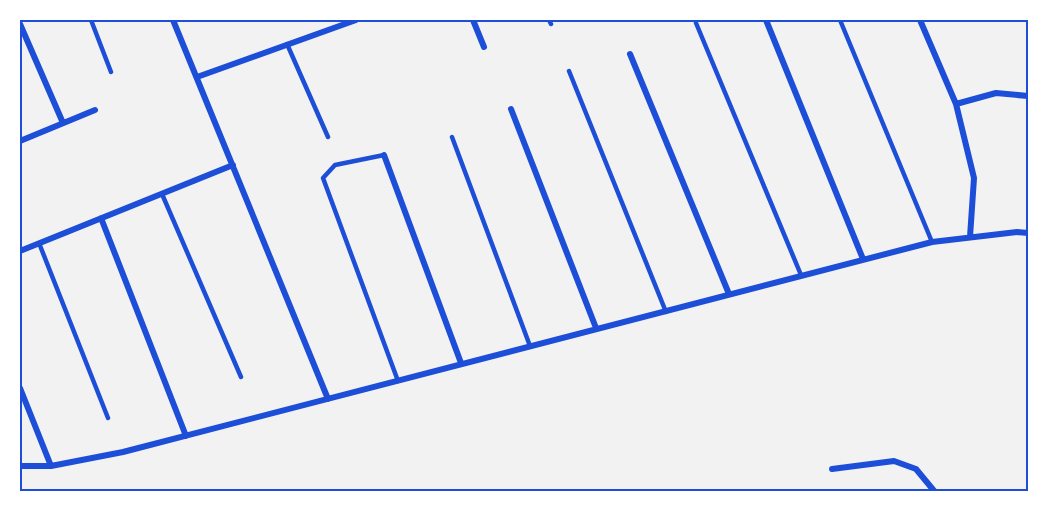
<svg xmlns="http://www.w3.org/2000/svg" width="1048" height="511" viewBox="0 0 1048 511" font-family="Literata,serif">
<rect width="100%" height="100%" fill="#f2f2f2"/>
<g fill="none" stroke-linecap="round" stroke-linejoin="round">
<!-- service -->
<path stroke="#1d4ed8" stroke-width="4.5" d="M91,20L111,72
M549,20L551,24
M840,20L932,242
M696,23L801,275
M287,44L328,137
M569,71L666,312
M452,137L530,346
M384,155L335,165L323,178L398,381
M162,194L241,377
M39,243L108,418"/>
<!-- minor -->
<path stroke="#1d4ed8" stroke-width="6" d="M173,20L328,399
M473,20L484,47
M766,20L863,259
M920,20L956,104L974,178L970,237
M20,24L63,123
M630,54L729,294
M197,77L356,20
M956,104L996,93L1028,96
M511,109L596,328
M20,141L95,110
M384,155L461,363
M101,218L186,436
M20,251L233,165
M20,388L51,466
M20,466H51L123,452L932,242L1017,232L1028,233
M832,469L894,461L916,469L935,492"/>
</g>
<!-- border -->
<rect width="1048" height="511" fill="none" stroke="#ffffff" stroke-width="42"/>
<rect x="21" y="21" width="1006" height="469" fill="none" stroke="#1d4ed8" stroke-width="2"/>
</svg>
